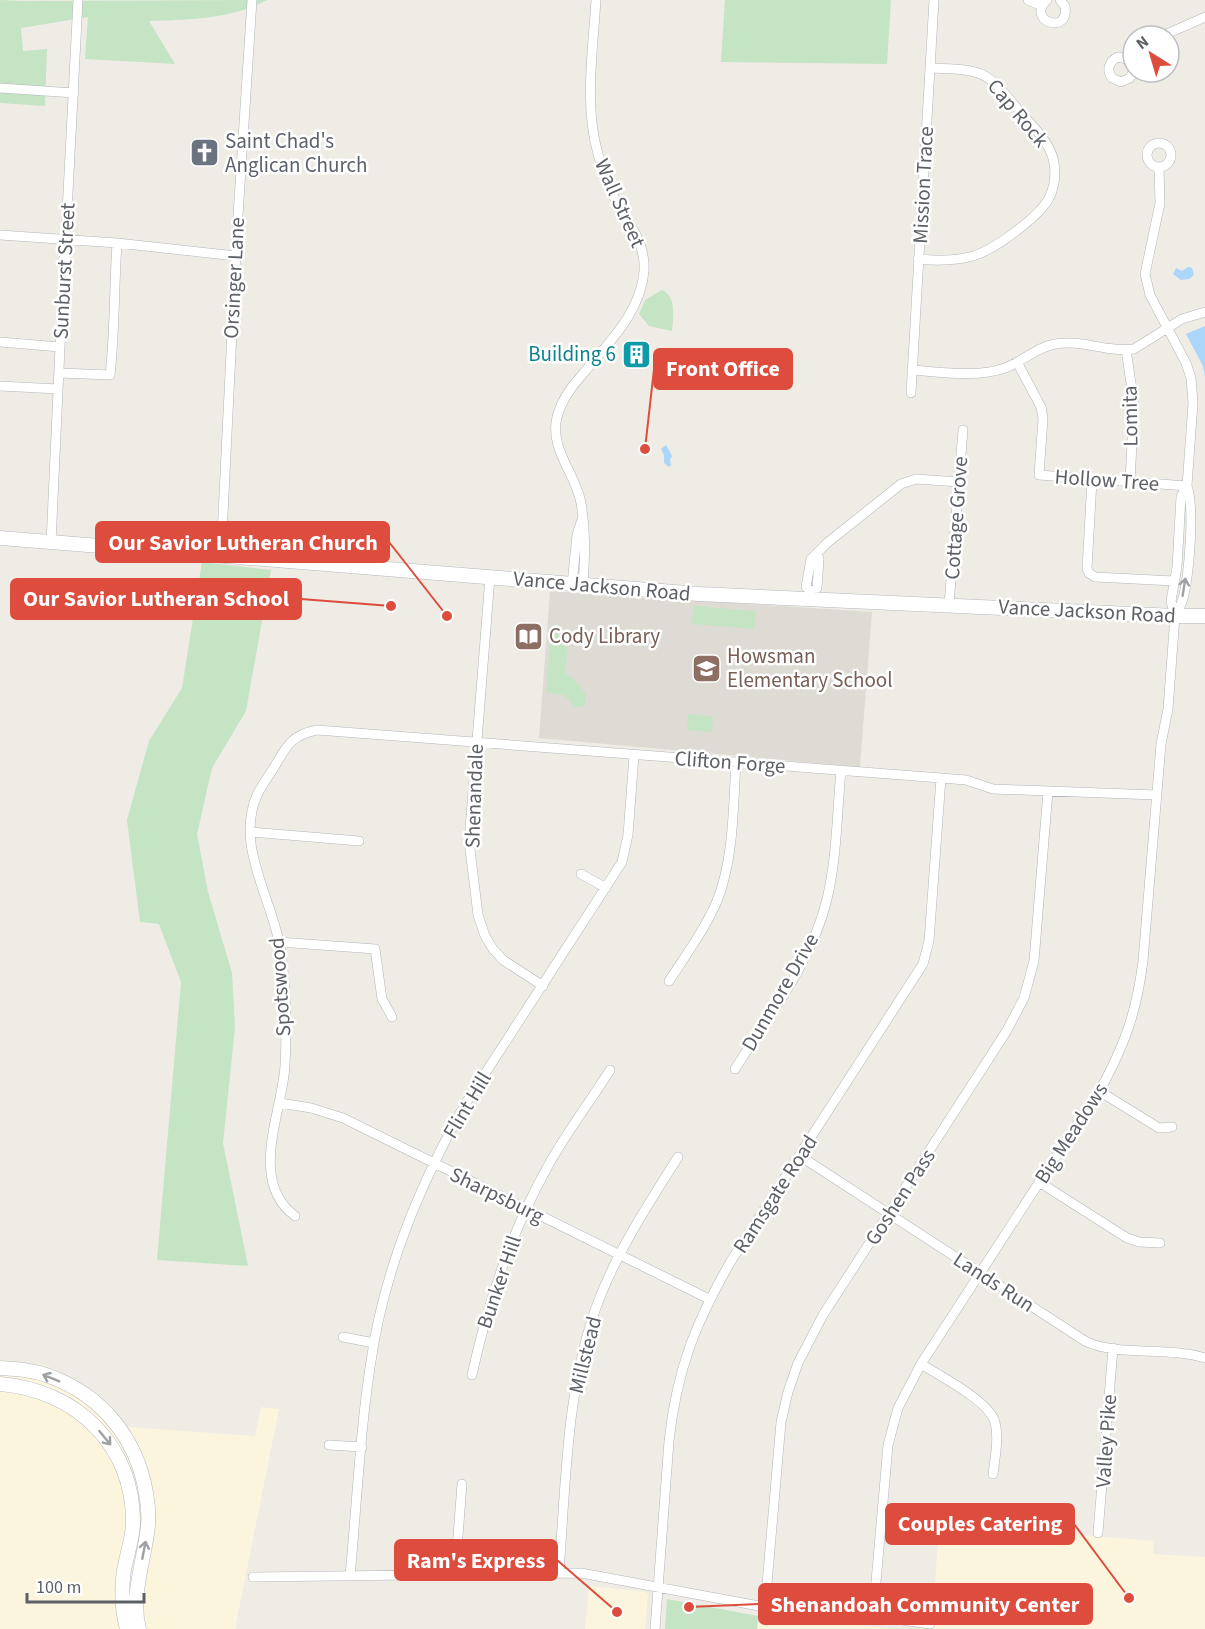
<svg xmlns="http://www.w3.org/2000/svg" width="1205" height="1629" viewBox="0 0 1205 1629" font-family="'Source Sans 3',sans-serif">
<rect width="100%" height="100%" fill="#eeece5"/>
<!-- commercial -->
<path fill="#fcf5dd" d="M0,1360L45,1365L76,1380L109,1404L128,1427L255,1436L261,1407L279,1409L235,1629H0Z
M939,1523L1154,1541L1153,1554L1205,1557V1629H932Z
M589,1586L646,1592L648,1595L645,1629H585Z
M758,1616L878,1627L890,1629H757Z"/>
<!-- education -->
<path fill="#dedbd4" d="M550,591L872,612L860,767L539,738Z"/>
<!-- green -->
<path fill="#c4e4c4" d="M0,0L26,1L267,0C232,19 187,20 149,21L175,64L85,59L88,17L21,28L23,51L47,49L45,106L0,103Z
M725,0H891L887,64L721,62Z
M662,290C677,297 673,317 672,331L649,326L639,314L645,300Z
M202,562L271,570L246,711L212,768L197,834L208,892L232,973L235,1027L223,1143L248,1266L157,1260L181,982L159,924L140,922L127,820L149,741L182,688Z
M694,606L756,611L754,629L692,624Z
M551,633L569,636L565,673L574,679L586,694L585,706L575,707L564,695L546,692Z
M688,714L713,717L712,732L687,730Z
M667,1599L758,1616L757,1629H665Z"/>
<!-- water -->
<path fill="#abd5f9" d="M1188,267L1192,268L1194,275L1189,279L1181,280L1173,274L1176,268L1182,271Z
M1205,326V377L1203,366L1186,334Z
M666,445L672,456L670,460L671,465L669,467L664,463V455L661,449Z"/>
<g fill="none" stroke-linecap="round" stroke-linejoin="round">
<defs>
<path id="street" d="M1028,0L1042,6
M1047,0C1025,21 1070,36 1065,6L1060,0
M1162,36L1205,17
M1133,66L1127,59L1118,57C1109,61 1106,70 1112,78L1121,82L1130,78L1133,72
M0,88L74,93
M1147 155a12 12 0 1 1 24 0a12 12 0 1 1-24 0Z
M1159,167L1160,203L1145,274L1150,295L1186,363L1191,378L1193,403L1187,486C1195,510 1189,574 1183,599C1181,605 1178,611 1175,616
M0,235L117,243L236,256
M918,259C937,261 955,261 973,256C994,250 1039,217 1049,198C1054,188 1056,175 1054,163C1051,143 1034,128 1022,114C985,70 987,70 930,68
M0,342L60,347
M1126,350L1134,403L1130,482
M1017,362L1041,407L1043,418L1039,475L1187,486
M912,370C942,372 976,378 1005,368C1023,361 1037,347 1055,344C1082,339 1108,353 1134,349L1182,319L1205,312
M60,373L110,375C115,331 114,287 117,243
M0,386L58,389
M911,393L934,0
M1092,480L1087,569L1089,573L1095,577L1174,581
M51,543L60,347L78,0
M221,555L237,231L252,0
M490,577L469,841L478,915L485,936L493,949L503,960L543,986
M572,584L577,535L582,519
M583,584C585,556 586,532 581,503C576,474 549,449 557,417C561,401 571,387 582,375C607,344 641,313 644,271C646,242 627,221 614,197C607,183 602,169 598,154C584,105 593,50 596,0
M817,588L819,559L817,554
M810,598L811,591L806,587L811,559L827,543L901,484L916,479L959,482
M949,605L963,430
M251,832L359,841
M581,874L606,888
M279,942L375,949L382,999L392,1017
M669,981C686,955 705,929 717,901C734,858 733,808 736,763
M735,1069C769,1016 812,962 827,899C837,857 837,813 841,770
M1099,1091L1159,1128L1172,1127
M280,1103L311,1108L343,1118L709,1299
M800,1156L1085,1341C1117,1357 1167,1346 1205,1358
M1039,1182L1127,1238L1139,1242L1160,1243
M295,1216C248,1181 282,1113 285,1066C287,1029 286,989 281,952C274,901 233,845 258,793C263,784 269,775 275,766C287,745 292,735 317,730L941,778L966,780L993,789L1156,795
M343,1337L374,1343
M921,1364C940,1376 989,1401 995,1422C999,1438 995,1458 993,1474
M472,1375C488,1301 511,1232 548,1166C566,1133 590,1102 610,1070
M329,1445L362,1447
M1098,1533L1113,1348
M559,1572C566,1481 566,1384 600,1297C620,1247 649,1203 678,1157
M455,1575L462,1484
M350,1576C358,1492 361,1404 378,1322C395,1244 427,1171 466,1103L622,862L628,835L634,755
M253,1577L581,1573L765,1607L873,1616L930,1624
M765,1607L781,1422L788,1392L798,1363L823,1315L1006,1032L1024,998L1034,961L1048,791
M873,1616L888,1445L898,1408L921,1364L1105,1081C1127,1039 1137,1008 1143,961L1161,744L1168,709L1175,616L1171,601L1177,567L1181,497L1187,486
M655,1629L669,1441C677,1369 695,1324 731,1261L923,964L929,941L941,778"/>
<path id="secondary" d="M0,538L699,594L1175,616H1205
M0,1368C17,1369 33,1370 49,1376C102,1395 137,1439 146,1493C148,1504 149,1515 148,1525C145,1560 130,1594 139,1629
M0,1384C76,1390 135,1446 133,1525C132,1540 127,1555 124,1570C121,1590 122,1610 127,1629"/>
</defs>
<!-- street casing -->
<use href="#street" stroke="#b2b5b9" stroke-width="10"/>
<!-- secondary casing -->
<use href="#secondary" stroke="#b4b7bc" stroke-width="15"/>
<!-- street -->
<use href="#street" stroke="#fff" stroke-width="9"/>
<!-- secondary -->
<use href="#secondary" stroke="#fff" stroke-width="14"/>
</g>
<!-- one-way arrows -->
<defs><path id="oneway-shaft" d="M-6 0H5M1.5-3L5.5 0L1.5 3" fill="none" stroke-width="1.6" stroke-linecap="round" stroke-linejoin="round" transform="scale(1.5)"/></defs>
<g stroke="#9ea0a3">
<use href="#oneway-shaft" transform="translate(1184 587) rotate(-81)"/>
<use href="#oneway-shaft" transform="translate(51 1378) rotate(-158)"/>
<use href="#oneway-shaft" transform="translate(105 1438) rotate(51)"/>
<use href="#oneway-shaft" transform="translate(144 1550) rotate(-79)"/>
</g>
<!-- icons -->
<defs>
<symbol id="church-square" viewBox="-11 -11 22 22"><rect x="-9" y="-9" width="18" height="18" rx="4" fill="#6b7280" stroke="#fff"/><path d="M-1.2-6h2.4v3.5h3.3v2.4h-3.3V6h-2.4V-.1h-3.3v-2.4h3.3Z" fill="#fff"/></symbol>
<symbol id="building-square" viewBox="-11 -11 22 22"><rect x="-9" y="-9" width="18" height="18" rx="4" fill="#0f9aa8" stroke="#fff"/><path d="M-4-6H4V6H1V3H-1V6H-4ZM-2.5-4.3h1.7v1.8h-1.7ZM.8-4.3h1.7v1.8H.8ZM-2.5-1h1.7V.8h-1.7ZM.8-1h1.7V.8H.8Z" fill="#fff"/></symbol>
<symbol id="library-square" viewBox="-11 -11 22 22"><rect x="-9" y="-9" width="18" height="18" rx="4" fill="#8d6e63" stroke="#fff"/><path d="M-6-4Q-3-5.5-.7-3.5V5Q-3 3-6 4ZM6-4Q3-5.5 .7-3.5V5Q3 3 6 4Z" fill="#fff"/></symbol>
<symbol id="school-square" viewBox="-11 -11 22 22"><rect x="-9" y="-9" width="18" height="18" rx="4" fill="#8d6e63" stroke="#fff"/><path d="M0-5L7-2L0 1L-7-2ZM-4 1L0 2.5L4 1V4Q0 6-4 4Z" fill="#fff"/></symbol>
</defs>
<g fill-rule="evenodd">
<use href="#church-square" x="188" y="136" width="33" height="33"/>
<use href="#building-square" x="620" y="338" width="33" height="33"/>
<use href="#library-square" x="512" y="620" width="33" height="33"/>
<use href="#school-square" x="690" y="652" width="33" height="33"/>
</g>
<g text-anchor="middle" dominant-baseline="central" stroke-width="5" stroke-linejoin="round" paint-order="stroke">
<!-- street labels -->
<g font-size="21" fill="#5d6065" stroke="#fff">
<text transform="translate(1018 113) rotate(50)">Cap Rock</text>
<text transform="translate(923 185) rotate(-87)">Mission Trace</text>
<text transform="translate(620 203) rotate(66)">Wall Street</text>
<text transform="translate(64 271) rotate(-87)">Sunburst Street</text>
<text transform="translate(234 278) rotate(-87)">Orsinger Lane</text>
<text transform="translate(1130 416) rotate(-91)">Lomita</text>
<text transform="translate(1107 480) rotate(4)">Hollow Tree</text>
<text transform="translate(956 518) rotate(-86)">Cottage Grove</text>
<text transform="translate(602 586) rotate(5)">Vance Jackson Road</text>
<text transform="translate(1087 611) rotate(3)">Vance Jackson Road</text>
<text transform="translate(730 762) rotate(4)">Clifton Forge</text>
<text transform="translate(474 796) rotate(-88)">Shenandale</text>
<text transform="translate(280 987) rotate(-94)">Spotswood</text>
<text transform="translate(780 992) rotate(-60)">Dunmore Drive</text>
<text transform="translate(467 1105) rotate(-59)">Flint Hill</text>
<text transform="translate(1071 1133) rotate(-57)">Big Meadows</text>
<text transform="translate(775 1194) rotate(-57)">Ramsgate Road</text>
<text transform="translate(497 1195) rotate(26)">Sharpsburg</text>
<text transform="translate(900 1197) rotate(-57)">Goshen Pass</text>
<text transform="translate(499 1282) rotate(-71)">Bunker Hill</text>
<text transform="translate(994 1282) rotate(33)">Lands Run</text>
<text transform="translate(585 1355) rotate(-76)">Millstead</text>
<text transform="translate(1106 1441) rotate(-86)">Valley Pike</text>
</g>
<!-- worship labels -->
<g font-size="21" fill="#5b616d" stroke="#fff" text-anchor="start">
<text x="225" y="141">Saint Chad's<tspan x="225" dy="24">Anglican Church</tspan></text>
</g>
<!-- culture labels -->
<g font-size="21" fill="#0d838f" stroke="#fff" text-anchor="end">
<text x="616" y="354">Building 6</text>
</g>
<!-- education labels -->
<g font-size="21" fill="#785e54" stroke="#fff" text-anchor="start">
<text x="549" y="636">Cody Library</text>
<text x="727" y="656">Howsman<tspan x="727" dy="24">Elementary School</tspan></text>
</g>
</g>
<!-- callouts -->
<path fill="none" stroke="#dd4c3c" stroke-width="2" d="M645 449L654 369M447 616L389 542M391 606L301 599M1129 1598L1074 1524M617 1612L557 1560M689 1607L759 1604"/>
<g fill="#dd4c3c" stroke="#fff" stroke-width="2">
<circle cx="645" cy="449" r="6"/>
<circle cx="447" cy="616" r="6"/>
<circle cx="391" cy="606" r="6"/>
<circle cx="1129" cy="1598" r="6"/>
<circle cx="617" cy="1612" r="6"/>
<circle cx="689" cy="1607" r="6"/>
</g>
<g fill="#dd4c3c" stroke="#dd4c3c" stroke-width="2">
<rect x="654" y="349" width="138" height="40" rx="6"/>
<rect x="96" y="522" width="293" height="40" rx="6"/>
<rect x="11" y="579" width="290" height="40" rx="6"/>
<rect x="886" y="1504" width="188" height="40" rx="6"/>
<rect x="395" y="1540" width="162" height="40" rx="6"/>
<rect x="759" y="1584" width="333" height="40" rx="6"/>
</g>
<g font-size="22" text-anchor="middle" font-weight="bold" fill="#fff">
<text x="723" y="376">Front Office</text>
<text x="243" y="550">Our Savior Lutheran Church</text>
<text x="156" y="606">Our Savior Lutheran School</text>
<text x="980" y="1531">Couples Catering</text>
<text x="476" y="1568">Ram's Express</text>
<text x="925" y="1612">Shenandoah Community Center</text>
</g>
<!-- north arrow -->
<g transform="translate(1151 54) rotate(323)"><circle r="28" fill="#ffffff" stroke="#bebfc1" stroke-width="1.5"/>
<path d="M0-4.5L10 22L0 15L-10 22Z" fill="#dd4c3c"/>
<text y="-9" font-size="16" font-weight="bold" text-anchor="middle" fill="#5d6065">N</text>
</g>
<!-- scale -->
<path d="M27 1593v9h117v-9" fill="none" stroke="#5d6065" stroke-width="3"/>
<text x="36" y="1593" font-size="18" fill="#5d6065" stroke="#ffffff" stroke-width="4.5" paint-order="stroke">100 m</text>
</svg>
